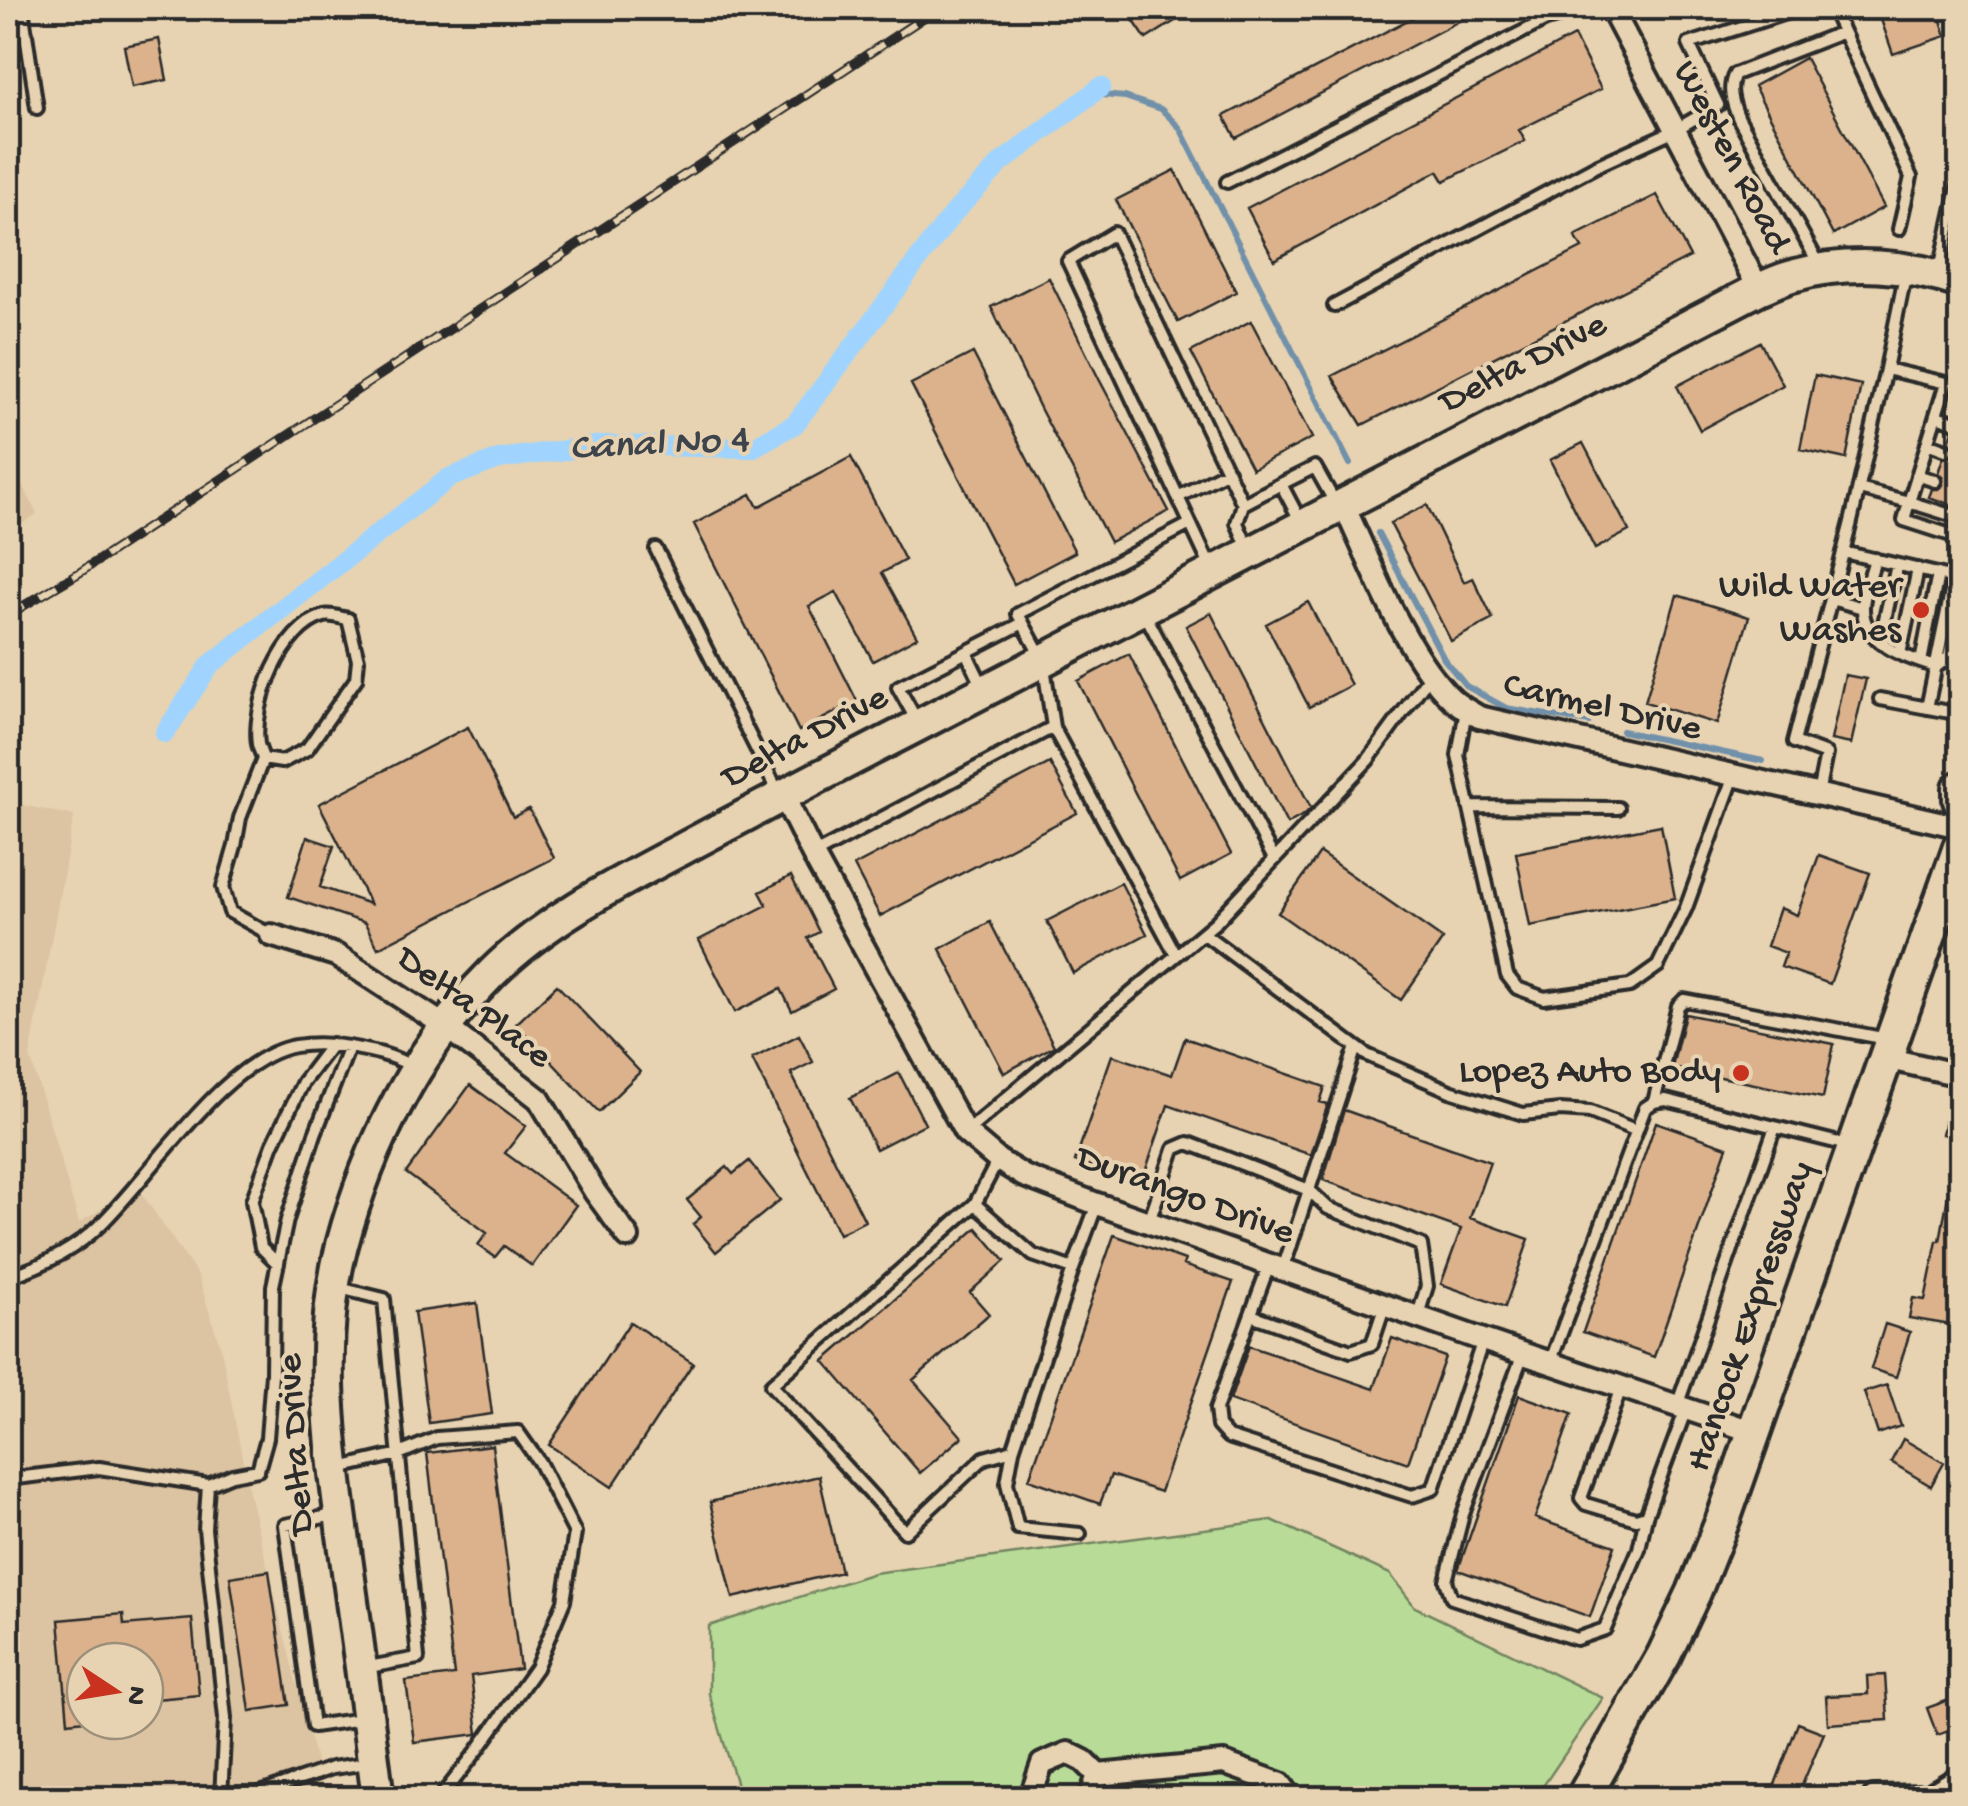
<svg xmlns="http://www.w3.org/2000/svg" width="1968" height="1806" viewBox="0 0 1968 1806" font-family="'Gochi Hand',sans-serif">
<rect width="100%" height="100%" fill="#e7d3b1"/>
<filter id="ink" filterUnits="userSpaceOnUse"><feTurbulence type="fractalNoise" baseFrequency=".01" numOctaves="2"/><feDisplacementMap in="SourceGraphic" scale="20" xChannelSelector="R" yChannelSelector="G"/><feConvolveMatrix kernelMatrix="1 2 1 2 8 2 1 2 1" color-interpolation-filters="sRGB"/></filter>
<g filter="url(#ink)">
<!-- built -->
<path fill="#dcc3a1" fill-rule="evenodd" d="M8,454L37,514L8,533Z
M8,802L74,816L30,1056L79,1223L137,1187L198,1276L221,1349L249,1493L325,1798H8ZM85,1661H145V1721H85Z"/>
<!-- green -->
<path fill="#b8dc97" stroke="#728461" stroke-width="2.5" d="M1272,1520L1390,1574L1415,1607L1603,1698L1535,1798H741L709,1694V1626L874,1573Z"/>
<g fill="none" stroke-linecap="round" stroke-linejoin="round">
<!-- stream -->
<path stroke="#7190aa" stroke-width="6" d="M1090,94L1125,97L1161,109L1180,128L1350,464
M1378,533L1444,659L1466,686L1506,708L1589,722
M1622,731L1763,761"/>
<!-- canal -->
<path stroke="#a0d4fe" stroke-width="20" d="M165,733L210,665L449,478L499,459L603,445L752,448L795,424L951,216L1001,163L1101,87"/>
</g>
<!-- building -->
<path fill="#dbb28c" stroke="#2b2b2b" stroke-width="2.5" d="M1125,8H1196L1146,39Z
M1431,8H1484L1236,138L1224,116Z
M1877,8H1937L1946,36L1893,54Z
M1574,36L1601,89L1519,130L1525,141L1444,181L1438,171L1274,260L1247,208Z
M159,39L167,80L132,87L124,46Z
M1805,58L1884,207L1833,235L1754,86Z
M1175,170L1236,292L1178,322L1116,200Z
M1657,195L1690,257L1362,425L1332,376L1582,248L1575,236Z
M1049,278L1099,379L1169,511L1110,542L1041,410L991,307Z
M1251,321L1312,438L1252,469L1191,352Z
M1760,342L1783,385L1700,430L1677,386Z
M973,353L1075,552L1014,584L911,384Z
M1815,375L1861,385L1846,459L1800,449Z
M1960,429V508L1929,497L1932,489H1938L1943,485V478L1938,473L1943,458L1951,457L1954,452L1953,445L1949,442L1953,430Z
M1583,443L1629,531L1595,549L1550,460Z
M851,457L905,560L882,573L917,637L873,661L836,592L809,606L857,701L799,731L694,524L751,494L758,507Z
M1427,505L1464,582L1473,578L1493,619L1451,641L1390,523Z
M1677,595L1749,617L1717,724L1645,702Z
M1308,602L1351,685L1309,707L1266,624Z
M1211,613L1311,808L1305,814L1287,824L1186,626Z
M1129,654L1231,854L1180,881L1078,681Z
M1845,675L1866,679L1851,744L1831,740Z
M468,727L513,817L529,809L554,858L378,948L365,923L288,897L307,837L334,846L320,887L370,904L319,804Z
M1050,763L1077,813L880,916L854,866Z
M1661,825L1675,898L1530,926L1516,853Z
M1320,853L1443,939L1401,1000L1278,913Z
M1819,855L1870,873L1830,984L1781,967L1786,953L1767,946L1780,908L1797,915Z
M791,876L819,932L808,938L834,989L792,1011L781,989L735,1012L699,940L767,905L760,892Z
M1121,883L1147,934L1073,973L1047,921Z
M990,922L1054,1046L1004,1073L940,949Z
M557,985L640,1072L599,1112L516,1024Z
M1685,1014L1834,1044L1823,1098L1672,1067Z
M799,1035L813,1062L791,1073L865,1221L839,1234L752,1059Z
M1185,1038L1325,1087L1320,1102L1328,1104L1311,1155L1168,1105L1141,1184L1075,1161L1112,1055L1172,1075Z
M899,1073L925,1124L876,1149L850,1098Z
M470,1085L526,1126L505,1153L576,1205L532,1266L504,1246L495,1257L478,1245L487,1233L406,1173Z
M1952,1087L1960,1088V1138L1942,1134Z
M1344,1110L1490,1162L1470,1218L1529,1239L1505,1307L1441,1284L1461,1229L1323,1180Z
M1656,1122L1727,1147L1654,1357L1583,1332Z
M749,1161L780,1200L716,1252L693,1224L701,1217L687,1200L727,1167L733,1174Z
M1952,1173H1960V1276L1951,1325L1909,1318L1913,1298L1925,1300L1937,1241H1940Z
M977,1228L1005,1261L970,1292L989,1314L913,1380L962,1437L920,1473L824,1361Z
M1114,1235L1185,1260L1183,1265L1233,1282L1160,1492L1111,1475L1100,1504L1029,1479Z
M477,1303L492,1414L429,1423L414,1312Z
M630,1322L693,1363L612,1487L549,1445Z
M1885,1324L1910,1332L1896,1377L1871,1369Z
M1392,1338L1445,1357L1408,1463L1230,1400L1249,1346L1374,1389Z
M1887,1385L1901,1426L1878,1434L1864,1392Z
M1519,1395L1572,1414L1535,1518L1615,1546L1590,1617L1458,1570Z
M1903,1439L1944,1463L1931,1486L1891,1462Z
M492,1445L520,1669L471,1676L478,1734L414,1742L406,1681L454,1675L427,1453Z
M819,1476L841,1572L733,1598L710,1502Z
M269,1571L289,1705L250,1711L230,1577Z
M123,1614L124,1625L192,1619L199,1695L145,1700V1661H85V1720L68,1722L59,1620Z
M1885,1675L1888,1720L1828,1724L1826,1696L1868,1694L1867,1676Z
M1960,1696V1727L1937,1735L1927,1708Z
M1798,1723L1824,1733L1800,1790L1802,1798H1770Z"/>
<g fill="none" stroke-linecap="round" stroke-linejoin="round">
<defs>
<path id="service" d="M22,8L37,108
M1832,8L1911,177L1899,229
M1227,182L1546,20L1587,8
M1819,264L1739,119C1733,105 1727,88 1735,74L1843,32
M1906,271L1886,369L1946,383L1909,502L1960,518
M1939,274L1960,179
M1334,306L1596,166L1675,130L1718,105L1689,44L1801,8
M1936,416L1955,422
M1927,443L1946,450
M1917,475L1935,481
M1859,489L1909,502L1904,520L1960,538
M1178,497L1228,471
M1243,504L1237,523L1249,550
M1302,524L1281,484L1315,467L1337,506
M656,549L780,796
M1843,552L1959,579
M1875,559C1871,574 1864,591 1863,606C1861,644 1907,658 1936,667
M1212,570L1068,261L1114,233L1243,504L1281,484
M1831,599L1863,608
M1145,614L1274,859
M1884,644L1883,628L1897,565
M966,652L984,689
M1900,654L1918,569
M1921,662L1938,574
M1937,666L1949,657L1960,609
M1880,699L1960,714
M1927,708L1954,578
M1466,710L1458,755L1507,975L1517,988L1544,998L1630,986L1658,966L1686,908L1734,776
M917,721L898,687L1023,623
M1053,727L1043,660L1018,614L1190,524
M263,759L282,762L307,749L356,679L358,660L348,619C341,618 331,614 324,616C282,627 252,704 258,744C259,749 262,754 263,759L240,818L235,846L223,887L230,912L271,935
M1818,794L1826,754L1794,742L1851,522L1886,369
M1469,807L1618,808
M813,855L1053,727L1176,955
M1203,933L1367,1055L1450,1091L1523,1114L1560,1110L1590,1112L1635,1130
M1654,1102L1678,1006L1684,1000L1887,1039
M966,1132L1216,922L1368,760L1430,675
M998,1160L975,1204L771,1385L905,1532L984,1458L1013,1450L1073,1269L1097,1204
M975,1204L1033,1255L1073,1269
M1149,1221L1174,1149L1188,1143L1309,1190L1328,1208L1421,1245L1427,1286L1418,1315
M278,1264L261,1247L252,1201L273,1144L303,1082L332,1044
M1269,1265L1216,1409L1218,1426L1228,1437L1412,1496L1433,1489L1483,1340
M1283,1269L1356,1047
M8,1277C42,1266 74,1251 100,1225C151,1176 225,1058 295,1046C313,1043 332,1044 349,1047C377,1052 388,1054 414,1067
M335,1287L384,1299L418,1658L363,1668
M1251,1315L1351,1351L1372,1344L1385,1305
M1523,1354L1463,1514L1446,1581L1452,1598L1576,1639L1605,1629L1639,1549L1646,1516
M1550,1363L1645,1108L1654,1102L1666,1100L1775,1127
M1621,1388L1581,1498L1586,1504L1636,1519L1646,1516L1686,1409
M1677,1406L1775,1127L1851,1146
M1013,1450L1007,1483L1018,1528L1080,1534
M340,1468L399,1454L437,1438L518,1432L539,1462L575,1533L564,1601L536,1668L477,1751L440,1798
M8,1479L99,1468L208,1485
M334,1515L285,1525L313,1726L362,1719
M221,1798L225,1718L205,1529L208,1485L232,1475L258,1470L267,1438L272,1374L273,1286L287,1220L315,1134L349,1047
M246,1798L332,1768L368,1763"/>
<path id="minor" d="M1611,8L1759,289
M1343,504C1372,565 1405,655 1453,700C1461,707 1471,712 1479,717L1960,827
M783,795L813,855L965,1132L998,1160L1024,1176L1097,1204L1483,1340L1754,1432
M271,935L336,955L445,1026L539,1099L595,1192L628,1237
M1885,1058L1960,1075
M1098,1775L1224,1763L1281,1784L1291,1798
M1874,1797L1929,1796L1960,1777
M1040,1798L1033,1790L1042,1764L1068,1753L1084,1761L1098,1775
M1090,1798L1098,1775"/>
<path id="secondary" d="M378,1798C368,1718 357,1637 346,1557C332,1454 315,1347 342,1245C369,1144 418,1047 492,973C548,918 618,883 686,847C761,807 837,767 913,728C1195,581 1477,435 1759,289C1771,284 1783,278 1796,275C1849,260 1909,265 1960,282"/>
<path id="primary" d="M1960,788V800
M1583,1798L1664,1655L1694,1592L1724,1517L1960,847"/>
</defs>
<!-- service casing -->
<use href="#service" stroke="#2b2b2b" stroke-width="18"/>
<!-- minor casing -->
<use href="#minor" stroke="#2b2b2b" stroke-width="28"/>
<!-- secondary casing -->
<use href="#secondary" stroke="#2b2b2b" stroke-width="38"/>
<!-- primary casing -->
<use href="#primary" stroke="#2b2b2b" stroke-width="40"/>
<!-- service -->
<use href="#service" stroke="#e7d3b1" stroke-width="10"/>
<!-- minor -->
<use href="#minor" stroke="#e7d3b1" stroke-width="20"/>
<!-- secondary -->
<use href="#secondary" stroke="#e7d3b1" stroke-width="30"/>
<!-- primary -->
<use href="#primary" stroke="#e7d3b1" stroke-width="32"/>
<defs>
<path id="rail" d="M8,615L79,573L938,8"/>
</defs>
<!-- rail casing -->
<use href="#rail" stroke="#2b2b2b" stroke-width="10"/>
<!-- rail -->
<use href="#rail" stroke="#e7d3b1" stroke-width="6" stroke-dasharray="19" stroke-linecap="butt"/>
</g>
</g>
<!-- markers -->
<g fill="#c8321e" stroke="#e7d3b1" stroke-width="4">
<circle cx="1921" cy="610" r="10"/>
<circle cx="1741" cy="1073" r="10"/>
</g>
<g text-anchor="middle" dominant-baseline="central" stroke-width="8" stroke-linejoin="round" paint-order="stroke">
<!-- street labels -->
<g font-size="38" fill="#2b2b2b" stroke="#e7d3b1">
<text transform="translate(1730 158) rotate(62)">Westen Road</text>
<text transform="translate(1524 365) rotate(-27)">Delta Drive</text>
<text transform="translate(1602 709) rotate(13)">Carmel Drive</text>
<text transform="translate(806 739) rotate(-28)">Delta Drive</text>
<text transform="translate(473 1009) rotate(36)">Delta Place</text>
<text transform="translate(1185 1197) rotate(20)">Durango Drive</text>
<text transform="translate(1752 1317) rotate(-71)">Hancock Expressway</text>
<text transform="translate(298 1444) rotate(-94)">Delta Drive</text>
</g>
<!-- poi labels -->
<g font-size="38" fill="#2b2b2b" stroke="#e7d3b1" text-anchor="end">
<text x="1901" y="588">Wild Water<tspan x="1901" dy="44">Washes</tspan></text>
<text x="1721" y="1073">Lopez Auto Body</text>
</g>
<!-- water labels -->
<g font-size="40" font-style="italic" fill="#3d444b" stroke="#e7d3b1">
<text transform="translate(659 446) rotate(-3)">Canal No 4</text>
</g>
</g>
<!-- margin -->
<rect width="1968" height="1806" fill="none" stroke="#e7d3b1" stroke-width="40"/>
<rect x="20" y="20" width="1928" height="1766" fill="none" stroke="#2b2b2b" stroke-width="4" filter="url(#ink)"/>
<!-- north arrow -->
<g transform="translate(115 1691) rotate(102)"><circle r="48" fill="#e7d3b1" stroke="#9c907b" stroke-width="2.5"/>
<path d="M0-8L18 38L0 25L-18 38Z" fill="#c8321e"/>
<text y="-15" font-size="28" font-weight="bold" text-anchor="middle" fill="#2b2b2b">N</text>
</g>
</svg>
